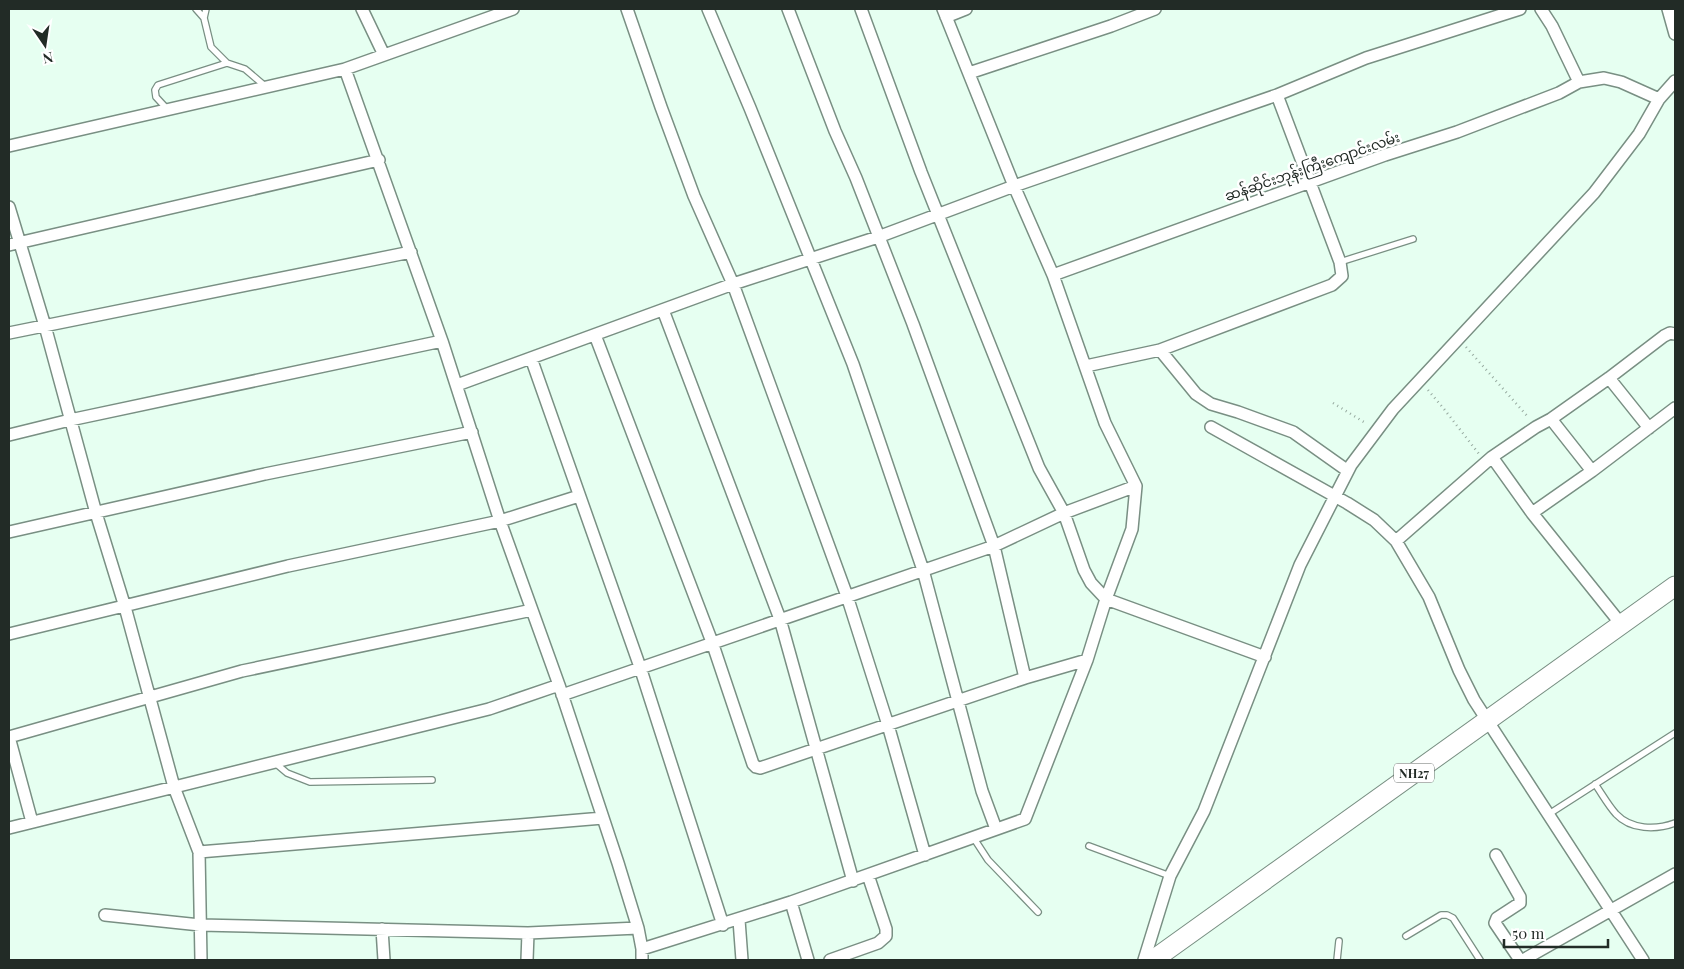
<svg xmlns="http://www.w3.org/2000/svg" width="1684" height="969" viewBox="0 0 1684 969" font-family="'Playfair Display','Noto Sans Myanmar',serif">
<rect width="100%" height="100%" fill="#e6fff1"/>
<g fill="none" stroke-linecap="round" stroke-linejoin="round">
<defs>
<path id="service" d="M196,9L204,18
M206,9L204,18L211,47L227,63L245,69L265,86
M168,110L156,97L155,90L158,85L227,63
M1340,262L1413,239
M274,762L287,773L310,782L432,780
M1595,784C1602,794 1608,805 1616,814C1631,830 1656,830 1675,823
M1549,814L1675,733
M973,837L988,860L1038,912
M1089,846L1170,876
M1406,936L1441,915H1447L1453,918L1480,960
M1337,960L1339,941"/>
<path id="minor" d="M362,9L384,55
M627,9L661,107L694,196L733,284L847,596L888,725L925,855
M708,9L750,108L853,364L923,570L982,791L996,829
M788,9L835,131L856,178L913,324L994,546L1025,678L1087,660
M861,9L921,172L1039,468L1064,513L1084,570L1091,583L1106,599L1265,657
M1541,9L1552,26L1579,82
M1668,9L1675,34
M946,17L966,9
M345,69L442,341L500,521L559,685L618,863L638,928L642,949V960
M969,73L1111,26L1155,9
M9,146L345,69L513,9
M9,207L45,326L96,513L125,607L174,787L199,852L201,960
M9,245L379,160
M1053,275L1385,155L1457,132L1559,93L1579,82L1604,78L1621,82L1659,99
M663,310L780,619L853,881
M9,333L411,252
M595,335L712,642L753,764L756,767L760,768L1025,678
M1160,350L1196,394L1211,404L1238,412L1293,432L1348,471
M531,358L640,667L723,925
M1086,366L1160,350L1332,285L1342,276L1340,262L1277,95
M1609,378L1649,428
M457,385L733,284L878,237L1014,186L1277,95L1366,58L1520,9
M1551,419L1592,471
M1211,427L1347,503L1374,520L1396,541L1429,597L1459,670L1474,700L1643,960
M9,435L70,420L442,341
M1492,457L1532,513L1621,624
M1532,513L1592,471L1675,408
M9,532L265,474L472,432
M1396,541L1492,457L1536,427L1551,419L1609,378L1664,336L1670,333L1675,334
M9,634L288,566L500,521L579,496
M562,695L994,546L1064,513L1136,486
M9,737L242,671L532,610
M9,737L32,822
M9,828L489,709L559,685
M199,852L603,818
M1496,855L1520,897V903L1497,918L1495,923L1520,960
M791,902L808,960
M105,915L200,925L528,933L638,928
M739,920L742,960
M382,929L384,960
M642,949L791,902L1025,819L1087,660L1106,599L1132,529L1136,486L1105,423L1053,275L1014,186L943,9
M527,960L528,933
M830,960L878,943L886,936V929L868,875
M1144,960L1170,876L1204,811L1300,565L1351,465L1393,409L1594,193L1639,134L1659,99L1675,81
M1523,960L1675,874"/>
<path id="primary" d="M1153,960L1675,586"/>
</defs>
<!-- service casing -->
<use href="#service" stroke="#798f83" stroke-width="8"/>
<!-- minor casing -->
<use href="#minor" stroke="#798f83" stroke-width="14"/>
<!-- primary casing -->
<use href="#primary" stroke="#798f83" stroke-width="21"/>
<!-- path -->
<path stroke="#97aaa0" stroke-width="2.5" stroke-dasharray="1 4" stroke-linecap="butt" d="M1466,347L1529,418
M1428,390L1444,409L1479,454
M1333,403L1367,424"/>
<!-- service -->
<use href="#service" stroke="#fff" stroke-width="5.5"/>
<!-- minor -->
<use href="#minor" stroke="#fff" stroke-width="11"/>
<!-- primary -->
<use href="#primary" stroke="#fff" stroke-width="19"/>
</g>
<g text-anchor="middle" dominant-baseline="central" stroke-width="5" stroke-linejoin="round" paint-order="stroke">
<!-- shield labels -->
<rect fill="#fff" stroke="#646b67" stroke-width="1" x="1394" y="763.5" width="40" height="19" rx="4"/>
<g font-size="12" font-weight="bold" fill="#222b26">
<text x="1414" y="773">NH27</text>
</g>
<!-- street labels -->
<g font-size="14" fill="#222b26" stroke="#fff">
<text transform="translate(1312 166) rotate(-19)">ဆန်ဆိုင်းဘုန်းကြီးကျောင်းလမ်း</text>
</g>
</g>
<!-- border -->
<rect width="1684" height="969" fill="none" stroke="#222b26" stroke-width="20"/>
<!-- north arrow -->
<g transform="translate(45 45) rotate(167)" stroke="#ffffff" stroke-width="4" paint-order="stroke">
<path d="M0-4L9 19L0 12L-9 19Z" fill="#222b26"/>
<text y="-8" font-size="14" font-weight="bold" text-anchor="middle" fill="#222b26">N</text>
</g>
<!-- scale -->
<path d="M1504 939v8h104v-8" fill="none" stroke="#222b26" stroke-width="2.5"/>
<text x="1512" y="939" font-size="15" fill="#222b26" stroke="#ffffff" stroke-width="4" paint-order="stroke">50 m</text>
</svg>
